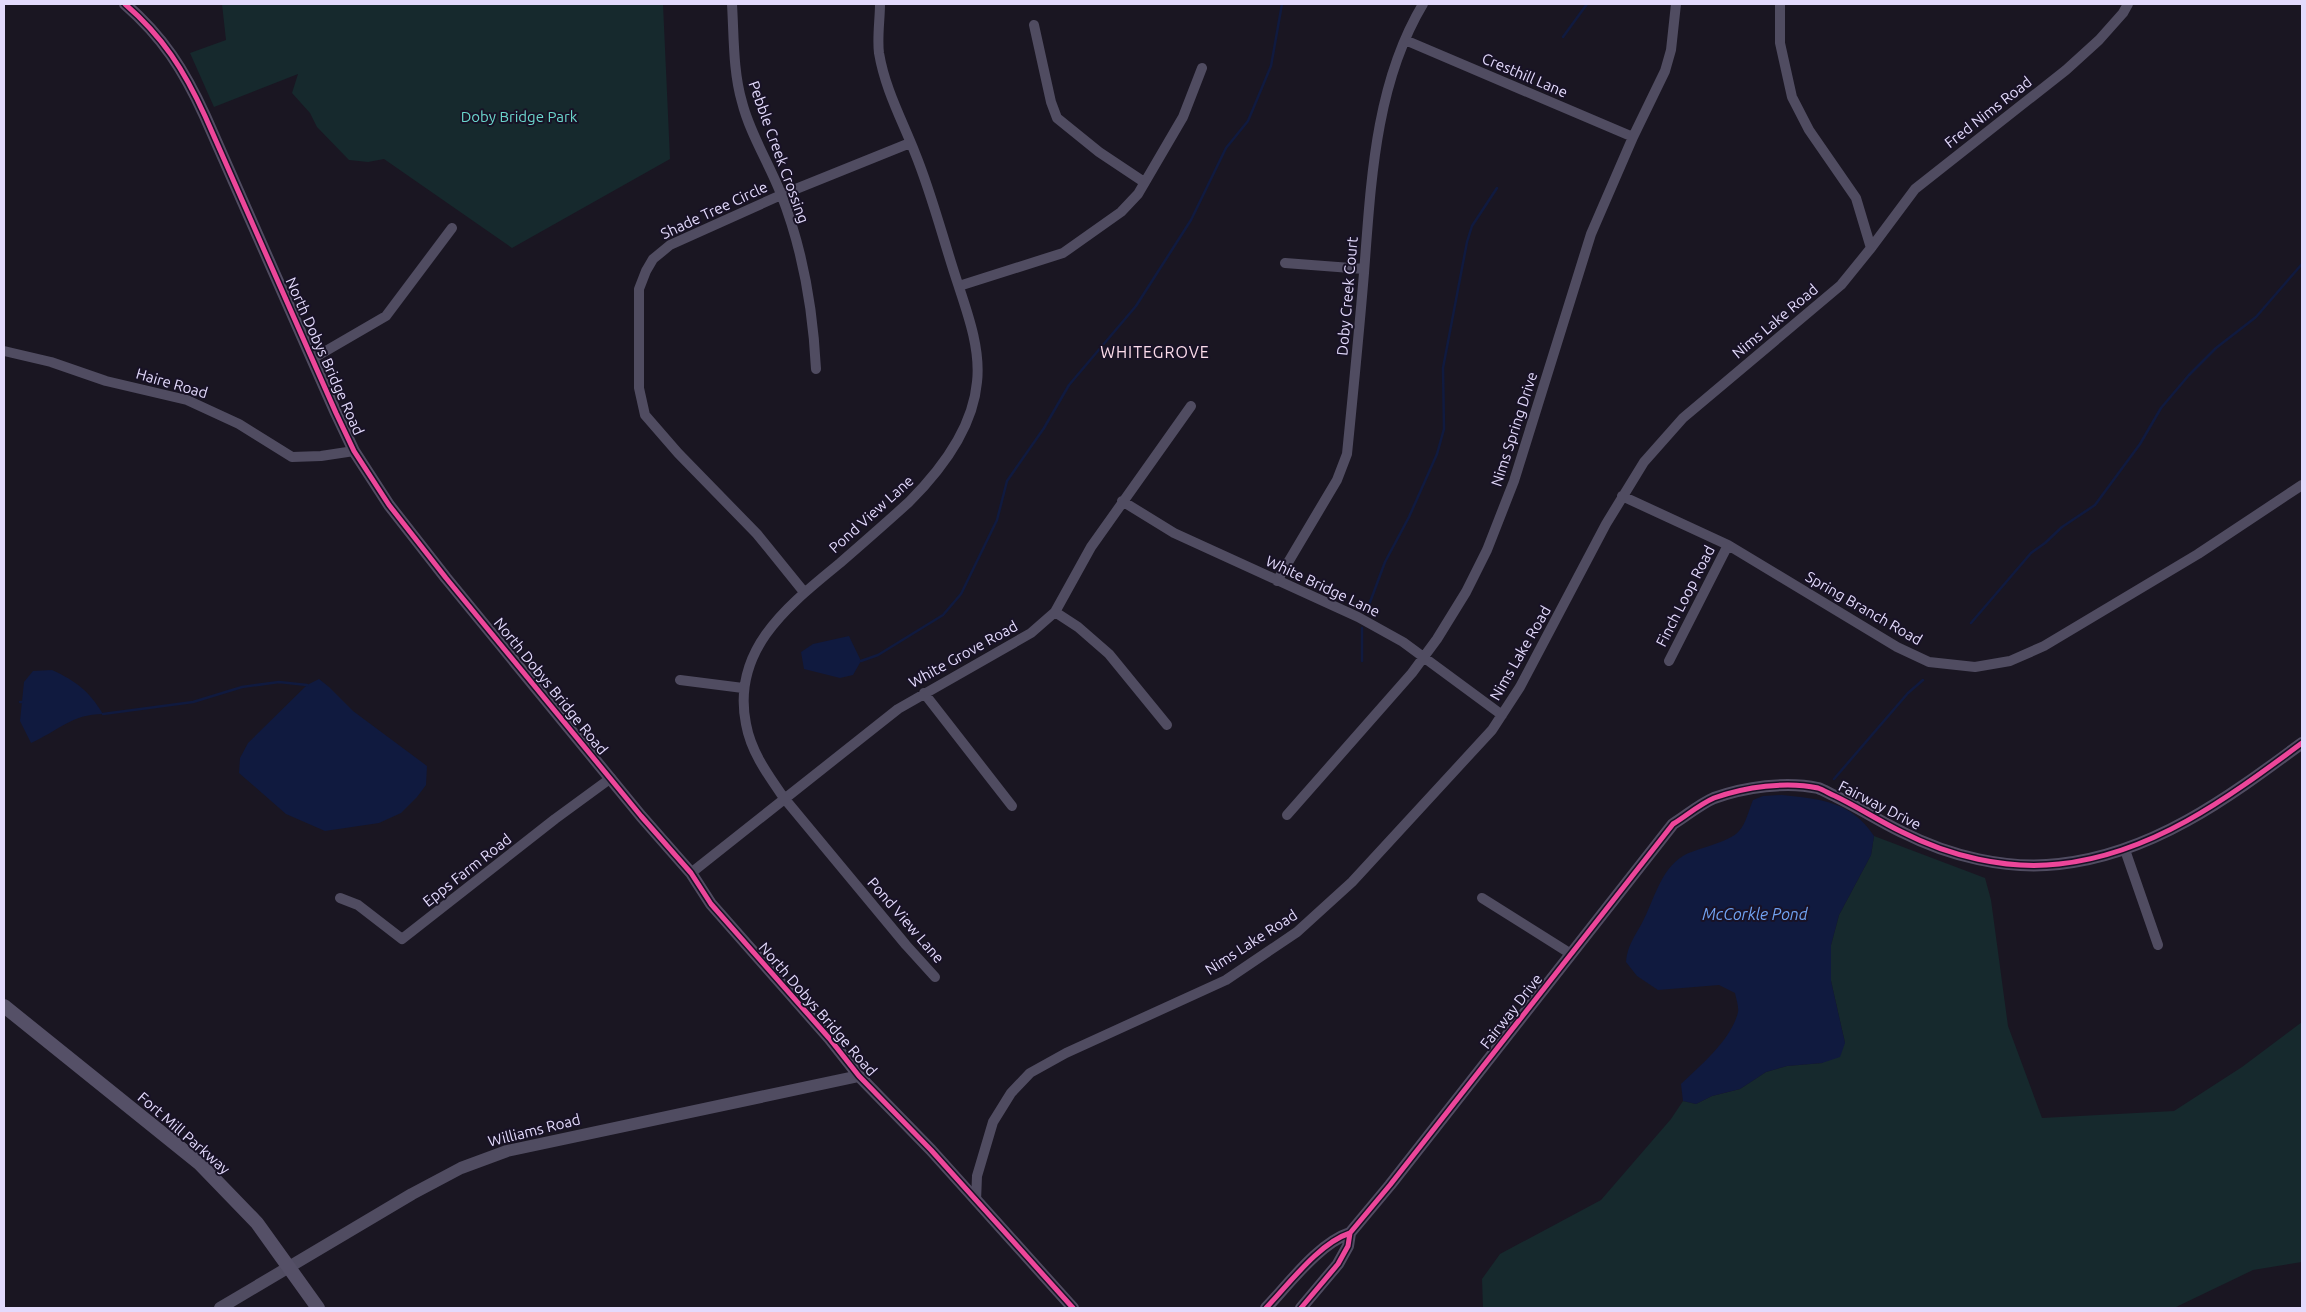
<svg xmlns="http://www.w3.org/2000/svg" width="2306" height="1312" viewBox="0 0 2306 1312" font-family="Ubuntu,sans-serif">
<rect width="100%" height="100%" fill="#1a1622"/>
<!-- green -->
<path fill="#16292d" d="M222,4H663L670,159L512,248L384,159L368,162L349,160L317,127L310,113L292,93L298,74L214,107L190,53L226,40Z
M1874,836L1985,878L1991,900L2008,1026L2042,1118L2174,1111L2242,1067L2302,1022V1262L2253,1270L2174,1308H1483L1482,1279L1500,1254L1601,1200L1671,1119L1683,1101L1696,1104L1712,1096L1740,1089L1766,1072L1787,1066L1822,1063L1845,1043L1831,981V945L1839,915L1871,855Z"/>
<!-- water -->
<path fill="#101a3f" d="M849,636L861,661L853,675L840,678L804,669L801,652L813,644Z
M52,670C76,681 89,691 103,714C72,714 58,731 31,743L20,721L24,682L33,671Z
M319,679L329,687L353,711L427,766L426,785L417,797L401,813L379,823L325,831L286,814L239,773L240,758L248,743L307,685Z
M1782,795C1820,799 1851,801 1874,836L1871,855L1839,915L1831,945V981L1845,1043L1840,1057L1822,1063L1787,1066L1766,1072L1740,1089L1712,1096L1696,1104L1683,1101L1681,1084C1700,1066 1732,1039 1738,1012C1739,1007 1736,998 1735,993L1719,985L1658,990L1637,976L1626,962C1627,946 1635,936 1642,923C1654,901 1660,870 1683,856C1696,848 1729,843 1739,831C1746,824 1749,809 1753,800L1763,796Z"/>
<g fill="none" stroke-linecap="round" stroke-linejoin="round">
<!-- stream -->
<path stroke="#101a3f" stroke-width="2.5" d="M1563,37L1587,4
M1369,605L1385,562L1409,517L1437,454L1444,429L1443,368L1467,242L1472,226L1497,188
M1971,623L2031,553L2045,543L2062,527L2095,505L2140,444L2161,408L2189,375L2216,348L2256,317L2302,264
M1362,628V661
M861,661L878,655L943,615L961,594L997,520L1007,481L1044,428L1069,385L1136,306L1191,220L1226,148L1248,121L1271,66L1282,4
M20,702H22
M103,714L193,702L242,687L279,682L307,685
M1834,779L1908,693L1923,680"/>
<!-- minor -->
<path stroke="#504c61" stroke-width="10" d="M732,4C734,37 733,71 742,102C750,134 769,163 781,194C803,250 813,309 816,369
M880,4C880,19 877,38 879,53C885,89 902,120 915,153C931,192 942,235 955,275C966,309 981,347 977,382C973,428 940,471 909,502C886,523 863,543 840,563C789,605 731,649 746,724C751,752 768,775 784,798L906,945L935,977
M1034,25L1051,102L1057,118L1099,152L1144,182
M1405,40L1633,137
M1871,248L1915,189L2066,70L2099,40L2123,13L2128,4
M1285,263L1364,269
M959,286L1063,253L1121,212L1138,194L1183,117L1202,68
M4,351L51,362L106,381L187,400L239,424L292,457L321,456L354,451
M312,359L386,316L452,228
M1622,496L1728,545L1897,647L1929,662L1975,667L2010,661L2044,646L2198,554L2302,485
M1122,501L1174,533L1358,617L1403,642L1502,715
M1277,581L1337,480L1347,454C1353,394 1359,333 1364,273C1371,182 1375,84 1423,4
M804,592L757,534L678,453L645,415L639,388V289L646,271L653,259L670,245L781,195L910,143
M1055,612L1078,627L1109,654L1167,725
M1669,661L1728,545
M680,680L743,688
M924,693L1012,806
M1287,815L1412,673L1437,639L1466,592L1487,550L1514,481L1591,234L1633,137L1665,71L1671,50L1676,4
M2125,850L2158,945
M691,873L898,709L1031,633L1055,612L1091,547L1191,406
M340,898L358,905L402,939L555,819L611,778
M1482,898L1571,954
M976,1201L977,1176L993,1122L1011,1093L1030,1073L1066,1053L1226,980L1297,932L1352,882L1492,730L1520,687L1606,524L1644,462L1683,418L1841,285L1871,248L1856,198L1809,130L1792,97L1780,43V4"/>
<!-- tertiary -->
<path stroke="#504c61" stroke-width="12" d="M125,4C163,37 184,70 205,116L336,413L354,451L389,505L446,578L641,816L691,873L711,904L829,1038L859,1076L931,1150L1073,1308
M220,1308L412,1194L461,1168L507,1151L859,1076
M1266,1308C1289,1284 1319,1243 1350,1233
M1301,1308L1338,1264L1348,1246L1350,1233L1390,1185L1673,824C1686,816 1700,804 1714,798C1745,787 1786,781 1818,788C1824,790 1830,794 1835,796C1858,807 1879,821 1902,832C1949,856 2006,870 2059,864C2153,854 2229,797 2302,743"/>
<!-- secondary -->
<path stroke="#555067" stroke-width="14" d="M4,1006L199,1163L257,1223L318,1308"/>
<defs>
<path id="cycleway" d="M125,4C163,37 184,70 205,116L336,413L354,451L389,505L446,578L641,816L691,873L711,904L829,1038L859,1076L931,1150L1073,1308
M1266,1308C1289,1284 1319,1243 1350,1233
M1301,1308L1338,1264L1348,1246L1350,1233L1390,1185L1673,824C1686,816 1700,804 1714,798C1745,787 1786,781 1818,788C1824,790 1830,794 1835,796C1858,807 1879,821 1902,832C1949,856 2006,870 2059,864C2153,854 2229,797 2302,743"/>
</defs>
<!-- cycleway casing -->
<use href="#cycleway" stroke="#181226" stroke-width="8"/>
<!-- cycleway -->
<use href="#cycleway" stroke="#ed469a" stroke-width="5"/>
</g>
<g text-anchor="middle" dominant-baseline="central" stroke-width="4" stroke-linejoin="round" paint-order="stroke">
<!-- street labels -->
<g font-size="15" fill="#e3dafc" stroke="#181226">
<text transform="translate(1525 75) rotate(23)">Cresthill Lane</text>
<text transform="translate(1988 112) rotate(-38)">Fred Nims Road</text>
<text transform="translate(779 152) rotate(70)">Pebble Creek Crossing</text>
<text transform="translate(714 210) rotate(-25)">Shade Tree Circle</text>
<text transform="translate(1347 296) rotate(-85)">Doby Creek Court</text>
<text transform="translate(1775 321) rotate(-40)">Nims Lake Road</text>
<text transform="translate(325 356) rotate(66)">North Dobys Bridge Road</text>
<text transform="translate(172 383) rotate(16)">Haire Road</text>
<text transform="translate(1514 429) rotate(-72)">Nims Spring Drive</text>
<text transform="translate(871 514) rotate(-42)">Pond View Lane</text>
<text transform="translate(1323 586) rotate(25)">White Bridge Lane</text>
<text transform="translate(1685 596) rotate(-63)">Finch Loop Road</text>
<text transform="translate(1864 608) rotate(30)">Spring Branch Road</text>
<text transform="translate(1520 653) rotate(-60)">Nims Lake Road</text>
<text transform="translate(963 654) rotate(-29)">White Grove Road</text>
<text transform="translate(551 686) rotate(51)">North Dobys Bridge Road</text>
<text transform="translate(1880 805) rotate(27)">Fairway Drive</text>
<text transform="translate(467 870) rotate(-38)">Epps Farm Road</text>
<text transform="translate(906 920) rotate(49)">Pond View Lane</text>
<text transform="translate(1251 942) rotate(-33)">Nims Lake Road</text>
<text transform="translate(818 1009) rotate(49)">North Dobys Bridge Road</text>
<text transform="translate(1511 1011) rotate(-52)">Fairway Drive</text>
<text transform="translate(534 1130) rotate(-14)">Williams Road</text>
<text transform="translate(184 1133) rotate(41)">Fort Mill Parkway</text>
</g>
<!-- park labels -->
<g font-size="15" fill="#6bd6cc" stroke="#181226">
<text x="519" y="116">Doby Bridge Park</text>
</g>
<!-- neighbourhood labels -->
<g font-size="16" letter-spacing="1" fill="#fcdceb" stroke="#181226">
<text x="1155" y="352">WHITEGROVE</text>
</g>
<!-- water labels -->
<g font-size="16" font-style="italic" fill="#71a3f3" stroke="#181226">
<text x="1755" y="914">McCorkle Pond</text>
</g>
</g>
<!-- border -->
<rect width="2306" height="1312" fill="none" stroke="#e3dafc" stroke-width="10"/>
</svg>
